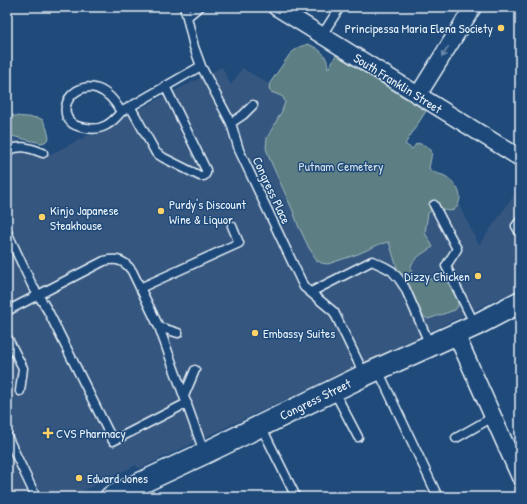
<svg xmlns="http://www.w3.org/2000/svg" width="527" height="504" viewBox="0 0 527 504" font-family="'Patrick Hand',sans-serif">
<rect width="100%" height="100%" fill="#1f4a7a"/>
<filter id="ink" filterUnits="userSpaceOnUse"><feTurbulence type="fractalNoise" baseFrequency=".025" numOctaves="2"/><feDisplacementMap in="SourceGraphic" scale="8" xChannelSelector="R" yChannelSelector="G"/><feConvolveMatrix kernelMatrix="1 2 1 2 8 2 1 2 1" color-interpolation-filters="sRGB"/></filter>
<g filter="url(#ink)">
<!-- built -->
<path fill="#36577f" d="M222,67L231,85L242,68L305,105L455,197L479,245L520,187V288L360,365L218,431L141,468H138L136,465L70,497H7V138L32,142L51,154Z"/>
<!-- green -->
<path fill="#5d7f84" stroke="#a2b8be" d="M308,44C320,49 328,55 328,69L336,55L426,111L405,144L412,149L417,143C436,148 432,151 429,168C433,174 439,173 445,176C454,181 463,193 459,202C459,205 456,208 454,210L449,211L436,208L428,213L425,233L433,247C425,252 404,263 413,274C415,277 416,280 420,280C426,281 438,277 445,276L458,301V306L455,310L428,319L420,314L404,290L389,242L380,244L358,254L328,264L321,263L319,261L317,262L313,254L309,248L298,225L293,211L270,160L266,148L267,138L282,111L285,102L283,97L279,95L271,92L269,88L270,83L290,54L299,47Z
M7,113L15,116L39,118L43,120L47,129L49,138L45,142L41,143L7,135Z"/>
<g fill="none" stroke-linecap="round" stroke-linejoin="round">
<defs>
<path id="service" d="M184,7L187,17
M199,7L187,17L194,47L201,66L231,123L239,150L304,287L334,312L364,374
M322,35L340,7
M130,106L156,153L164,158L200,176H204L206,173V170L165,86
M121,112C92,59 48,105 73,124C76,126 83,128 87,128C102,131 112,123 121,112L201,66
M231,123L243,115L253,105
M7,151C21,144 29,148 43,153
M434,205L457,249L446,266L475,325
M520,221L516,226L520,233
M7,232L32,285L48,311L113,441L187,403
M140,288L239,243L232,226
M311,292L372,261L385,267L392,271L399,279L405,288L430,345
M7,311L104,261C117,258 124,260 132,271L159,327L204,452
M159,327L178,333
M7,337L23,368L20,391
M378,370L438,497
M334,391L358,437
M184,396L195,370
M261,426L296,497
M7,436L36,497
M456,438L493,417"/>
<path id="minor" d="M276,7L520,158
M418,95L473,7
M456,334L520,477"/>
<path id="tertiary" d="M111,497L205,453L365,375L476,325L520,302"/>
</defs>
<!-- service casing -->
<use href="#service" stroke="#e8f1f8" stroke-width="11"/>
<!-- minor casing -->
<use href="#minor" stroke="#e8f1f8" stroke-width="19"/>
<!-- tertiary casing -->
<use href="#tertiary" stroke="#e8f1f8" stroke-width="24"/>
<!-- service -->
<use href="#service" stroke="#1f4a7a" stroke-width="8"/>
<!-- minor -->
<use href="#minor" stroke="#1f4a7a" stroke-width="16"/>
<!-- tertiary -->
<use href="#tertiary" stroke="#1f4a7a" stroke-width="21"/>
</g>
<!-- one-way arrows -->
<defs><path id="oneway-shaft" d="M-6 0H5M1.5-3L5.5 0L1.5 3" fill="none" stroke-width="1.6" stroke-linecap="round" stroke-linejoin="round"/></defs>
<use stroke="#6f8dac" href="#oneway-shaft" transform="translate(445 52) rotate(122)"/>
</g>
<!-- markers -->
<g fill="#ffd166" stroke="#1f4a7a" stroke-width="1.5">
<circle cx="501" cy="28" r="4"/>
<circle cx="161" cy="211" r="4"/>
<circle cx="42" cy="217" r="4"/>
<circle cx="478" cy="276" r="4"/>
<circle cx="255" cy="333" r="4"/>
<path d="M46 427h4v4h4v4h-4v4h-4v-4h-4v-4h4z"/>
<circle cx="79" cy="478" r="4"/>
</g>
<g text-anchor="middle" dominant-baseline="central" stroke-width="3" stroke-linejoin="round" paint-order="stroke">
<!-- poi labels -->
<g font-size="13" fill="#e8f1f8" stroke="#1f4a7a" text-anchor="start">
<text x="493" y="28" text-anchor="end">Principessa Maria Elena Society</text>
<text x="169" y="204">Purdy's Discount<tspan x="169" dy="15">Wine &amp; Liquor</tspan></text>
<text x="50" y="210">Kinjo Japanese<tspan x="50" dy="15">Steakhouse</tspan></text>
<text x="470" y="276" text-anchor="end">Dizzy Chicken</text>
<text x="263" y="333">Embassy Suites</text>
<text x="56" y="433">CVS Pharmacy</text>
<text x="87" y="478">Edward Jones</text>
</g>
<!-- street labels -->
<g font-size="13" fill="#e8f1f8" stroke="#1f4a7a">
<text transform="translate(398 83) rotate(32)">South Franklin Street</text>
<text transform="translate(272 190) rotate(65)">Congress Place</text>
<text transform="translate(315 399) rotate(-26)">Congress Street</text>
</g>
<!-- park labels -->
<g font-size="13" fill="#d3e0e7" stroke="#1f4a7a">
<text x="341" y="166">Putnam Cemetery</text>
</g>
</g>
<!-- margin -->
<rect width="527" height="504" fill="none" stroke="#1f4a7a" stroke-width="24"/>
<rect x="12" y="12" width="503" height="480" fill="none" stroke="#e8f1f8" stroke-width="1.5" filter="url(#ink)"/>
</svg>
